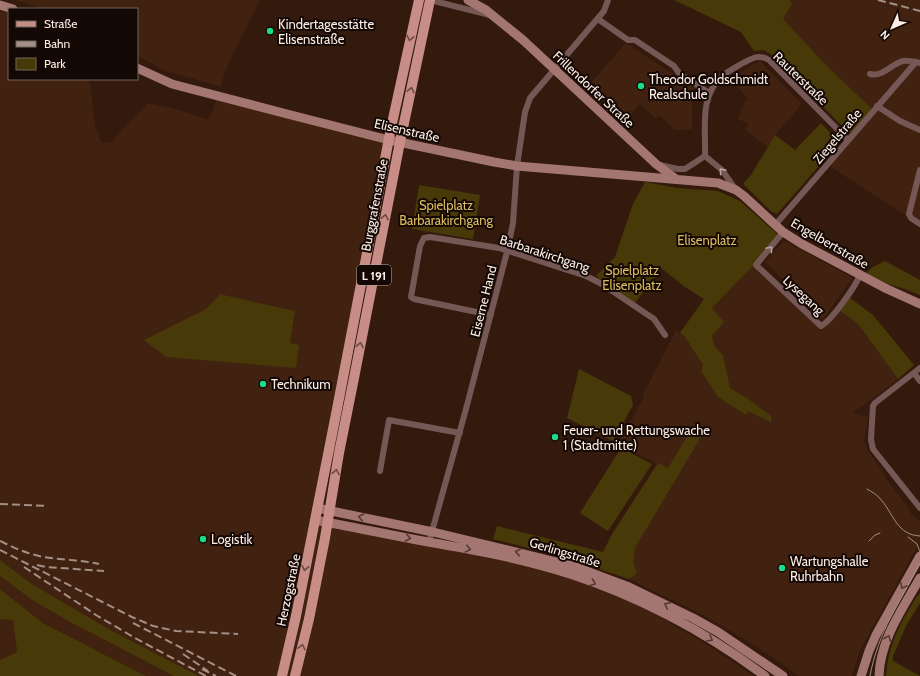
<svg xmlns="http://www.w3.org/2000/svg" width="920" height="676" viewBox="0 0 920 676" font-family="Cabin,sans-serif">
<rect width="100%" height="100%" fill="#341a0d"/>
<!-- built -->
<path fill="#412110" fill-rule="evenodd" d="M15,0H260L224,73L221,87L163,70L137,55V9H44Z
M758,0H920V129L884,111L872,109L827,66L782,19Z
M0,11L9,14V79H86L90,82L95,125L101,142L110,143L148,103L175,109L207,119L213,111L216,99L387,141L315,520L539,565L658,611L671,624L706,644L754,676H199L112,631L32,584L0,560V271L3,269L0,270ZM220,294L295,311L290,343L145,340L206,309Z
M626,43L694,88L692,92V129L675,130L659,115L656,119L640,104L627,119L589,85Z
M760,61L802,104L777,133L767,147L745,130L749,125L747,123L738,119L745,101L748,99L730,78Z
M877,106L920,131V166L909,211L920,173V227L908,217L828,165Z
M784,241L853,278L822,320L815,312V310L765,262Z
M754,265L825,326L840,311L858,324L898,379L853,413L868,417L864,441L868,451L885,474L884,476L910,510L911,514L920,521V542L860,650L852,676H798L784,665L748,641L705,616L629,579L626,564L627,549L678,474L618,444L644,397L643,395L676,330L685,337L703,365L702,371L769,415L750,400L730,388L723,355L715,347L712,336V308Z
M0,576L32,600L70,622L174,676H146L43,623L0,589Z
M0,619H13L17,653L0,660Z"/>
<!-- green -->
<path fill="#483908" d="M674,0H790L792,4L783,19L827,66L872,109L850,134L772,55L764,50L754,51L741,32Z
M821,123L838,141V144L777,214L772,212L743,184L751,175L775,135L795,150Z
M645,182L677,188L718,191L740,201L777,234L754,265L712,308L724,322L712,336L715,347L723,355L730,388L750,400L771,416V422L748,411L746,415L718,397L701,371L703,365L685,337L680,333L704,299L685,287L661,268L635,303L596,276L615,257L633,204Z
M419,185L480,195L473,239L412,229Z
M885,261L920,280V295L905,289L888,284L866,273L873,267Z
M220,294L295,311L290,343L299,345L296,368L166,357L144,340L206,309Z
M850,298L873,315L914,365L898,379L858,324L840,311Z
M579,369L631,396L633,405L613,441L567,418Z
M694,425L705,430L635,548C633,558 633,564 637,573L629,579L560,556L493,539L497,526L603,552L612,534L658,463L668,468Z
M621,448L652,464L608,531L580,513Z
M0,560L32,584L112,631L199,676H174L70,622L32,600L0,576Z
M0,589L43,623L146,676H0V660L17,652L13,620L0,619Z
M920,593V603L907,624L893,656V661L920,676H886C888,651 895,633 908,611C912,605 915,598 920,593Z"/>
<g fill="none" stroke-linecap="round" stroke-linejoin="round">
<!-- street -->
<path stroke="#755855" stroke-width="6" d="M430,0L490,15
M598,19L628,40H635L674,66L679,73L709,93
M870,74C884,77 891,64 903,61C909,60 915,62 920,63
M877,106L900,121L920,130
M705,156C706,128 699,97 722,76C728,71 736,67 743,63C752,58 759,54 769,60L848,140
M705,156L722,170L736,190
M660,165L678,169H685L705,156
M920,170L909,214L911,218L920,224
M775,225L916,62
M783,232L756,265L821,326C832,320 855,287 860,275
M491,315L414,299L411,297L420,246L424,238L430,237L499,248L586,276L602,284L654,319L665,335
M920,368L875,403L873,406L871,440L873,449L920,508
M914,373L920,381
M380,471L389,420L460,433
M429,542L466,409L507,252L513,223L517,166L525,112L530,98L604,11L608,0"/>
<!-- secondary -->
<path stroke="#a47671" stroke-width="9" d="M468,0L486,10L523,40L656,164L676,179
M0,5L13,9
M137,68L172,84L291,115L389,140L494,162L517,166L718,183L736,190L744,196L783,232L802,244L887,289L920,304
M317,508L433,532L573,566L629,587L693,618L718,632L783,676
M315,520C353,527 390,535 428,542C475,550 524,559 570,574C640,597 706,632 765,676
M861,676L869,651L876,635L920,556
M879,676C880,640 903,608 920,578"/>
<!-- primary -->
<path stroke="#c88d87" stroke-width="10" d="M282,676L296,616L337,409L391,128L419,0
M295,676L309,619L325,538L339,453L354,378L400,142L430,0"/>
<!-- tram -->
<path stroke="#a28f85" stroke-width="1" d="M867,489C872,492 878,495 882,501C894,515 897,535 920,536
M908,537L917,544L920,552
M869,541L875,535L880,533
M870,676C878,632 900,602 920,563"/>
<!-- rail -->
<path stroke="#a28f85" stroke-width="2" stroke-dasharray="8 4" stroke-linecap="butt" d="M878,0L920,11
M0,504L48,506
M0,541C14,548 28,554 44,557C62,560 81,560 99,564
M0,550L132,617L153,626L176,631L238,634
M37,565L46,567L104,571
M24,567L96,615L135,638L206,676
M133,623L236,676
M183,654L208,671
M202,669L216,676"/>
</g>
<!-- one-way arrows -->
<defs><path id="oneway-chevron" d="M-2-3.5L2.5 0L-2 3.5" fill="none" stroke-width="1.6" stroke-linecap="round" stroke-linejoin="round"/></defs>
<g stroke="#6e4a46">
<use href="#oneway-chevron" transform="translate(410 38) rotate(102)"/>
<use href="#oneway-chevron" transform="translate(411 90) rotate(-78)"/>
<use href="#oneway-chevron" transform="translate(385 217) rotate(-79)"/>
<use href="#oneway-chevron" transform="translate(360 345) rotate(-79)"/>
<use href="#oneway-chevron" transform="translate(336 472) rotate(-80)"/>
<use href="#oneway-chevron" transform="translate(305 568) rotate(101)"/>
<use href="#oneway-chevron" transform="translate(302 647) rotate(-77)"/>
</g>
<g stroke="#b8a39e">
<use href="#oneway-chevron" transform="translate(722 171) rotate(-131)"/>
<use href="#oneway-chevron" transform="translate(770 249) rotate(-50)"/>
</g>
<g stroke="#553935">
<use href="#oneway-chevron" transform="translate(361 517) rotate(-168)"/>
<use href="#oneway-chevron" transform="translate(408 538) rotate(11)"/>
<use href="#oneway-chevron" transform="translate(468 549) rotate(12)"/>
<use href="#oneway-chevron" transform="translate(518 552) rotate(-167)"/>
<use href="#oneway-chevron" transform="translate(593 583) rotate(21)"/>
<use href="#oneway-chevron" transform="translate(903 586) rotate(119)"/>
<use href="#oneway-chevron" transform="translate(667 605) rotate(-154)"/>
<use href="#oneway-chevron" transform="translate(888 638) rotate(-68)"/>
<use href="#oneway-chevron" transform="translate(710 639) rotate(30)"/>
</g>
<!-- markers -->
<g fill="#1dd988" stroke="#140804" stroke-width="1.5">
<circle cx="270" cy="31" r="4"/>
<circle cx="641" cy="86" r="4"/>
<circle cx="263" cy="384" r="4"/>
<circle cx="555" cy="437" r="4"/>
<circle cx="203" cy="539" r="4"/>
<circle cx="782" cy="568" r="4"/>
</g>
<g text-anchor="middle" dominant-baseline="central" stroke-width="4" stroke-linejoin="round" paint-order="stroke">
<!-- shield labels -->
<rect fill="#140804" stroke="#b6a9a3" stroke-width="1" x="357" y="265" width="34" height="20" rx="3"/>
<g font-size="12" font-weight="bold" fill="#fceee7">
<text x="374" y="275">L 191</text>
</g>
<!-- poi labels -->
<g font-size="13" fill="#fceee7" stroke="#140804" text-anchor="start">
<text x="278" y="24">Kindertagesstätte<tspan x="278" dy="15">Elisenstraße</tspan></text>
<text x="649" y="79">Theodor Goldschmidt<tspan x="649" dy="15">Realschule</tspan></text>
<text x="271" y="384">Technikum</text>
<text x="563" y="430">Feuer- und Rettungswache<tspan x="563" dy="15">1 (Stadtmitte)</tspan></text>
<text x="211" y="539">Logistik</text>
<text x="790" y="561">Wartungshalle<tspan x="790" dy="15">Ruhrbahn</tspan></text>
</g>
<!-- street labels -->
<g font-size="13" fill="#fceee7" stroke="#140804">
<text transform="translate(801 78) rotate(44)">Rauterstraße</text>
<text transform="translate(594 89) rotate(43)">Frillendorfer Straße</text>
<text transform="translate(407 130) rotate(13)">Elisenstraße</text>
<text transform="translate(837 136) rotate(-50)">Ziegelstraße</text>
<text transform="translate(374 205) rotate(-79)">Burggrafenstraße</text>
<text transform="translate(830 243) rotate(30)">Engelbertstraße</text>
<text transform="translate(545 253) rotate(18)">Barbarakirchgang</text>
<text transform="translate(804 295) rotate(43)">Lysegang</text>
<text transform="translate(483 301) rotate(-76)">Eiserne Hand</text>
<text transform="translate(565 552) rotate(17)">Gerlingstraße</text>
<text transform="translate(288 590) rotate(-78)">Herzogstraße</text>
</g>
<!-- park labels -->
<g font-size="13" fill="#dbbc61" stroke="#140804">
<text x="446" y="205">Spielplatz<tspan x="446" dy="15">Barbarakirchgang</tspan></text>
<text x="707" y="240">Elisenplatz</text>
<text x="632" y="270">Spielplatz<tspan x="632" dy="15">Elisenplatz</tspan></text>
</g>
</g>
<!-- legend -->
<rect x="8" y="8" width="130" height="72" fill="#140804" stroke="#71645f"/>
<rect x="16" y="21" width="20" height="6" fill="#c88d87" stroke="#71645f"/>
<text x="44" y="28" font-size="12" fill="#fceee7">Straße</text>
<rect x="16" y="41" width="20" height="6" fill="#a28f85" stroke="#71645f"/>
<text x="44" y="48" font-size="12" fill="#fceee7">Bahn</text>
<rect x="16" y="58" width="20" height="12" fill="#483908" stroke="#71645f"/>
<text x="44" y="68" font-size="12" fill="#fceee7">Park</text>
<!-- north arrow -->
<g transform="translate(892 28) rotate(225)" stroke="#140804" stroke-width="3" paint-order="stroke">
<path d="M0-3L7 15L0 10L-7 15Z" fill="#fceee7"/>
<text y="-6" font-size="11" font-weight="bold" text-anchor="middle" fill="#fceee7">N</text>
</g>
</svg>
